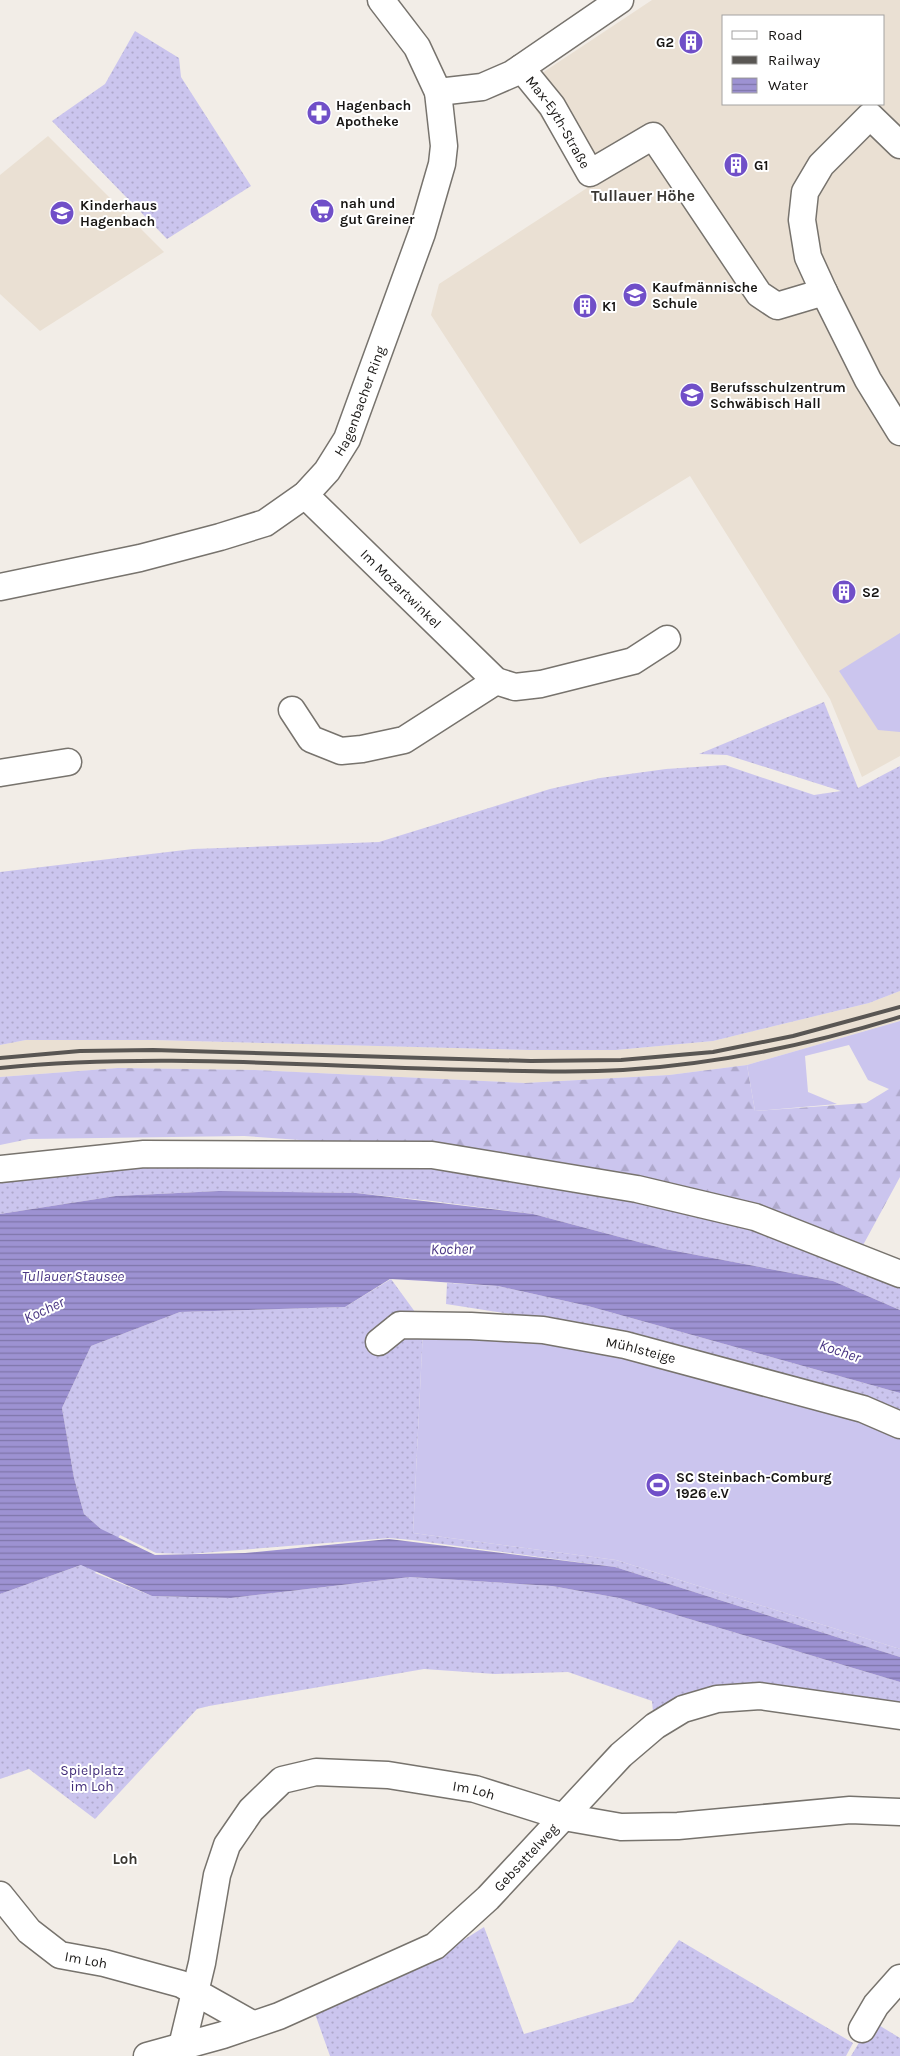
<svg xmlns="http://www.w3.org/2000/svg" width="900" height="2056" viewBox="0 0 900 2056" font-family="Karla,sans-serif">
<defs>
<pattern id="grass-dots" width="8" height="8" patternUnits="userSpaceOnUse" patternTransform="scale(1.25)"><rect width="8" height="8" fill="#cbc5ee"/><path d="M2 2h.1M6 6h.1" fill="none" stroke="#aea8cb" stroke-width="1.8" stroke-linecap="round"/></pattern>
<pattern id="forest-firs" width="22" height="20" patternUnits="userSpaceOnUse" patternTransform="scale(1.25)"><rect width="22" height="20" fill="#cbc5ee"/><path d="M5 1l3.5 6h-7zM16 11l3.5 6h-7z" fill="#aea8cb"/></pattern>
<pattern id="water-rules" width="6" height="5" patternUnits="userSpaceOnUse" patternTransform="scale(1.25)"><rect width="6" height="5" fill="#9d92d2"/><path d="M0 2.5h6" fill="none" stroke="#7f76a9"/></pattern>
</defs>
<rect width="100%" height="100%" fill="#f2ede7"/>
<!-- built -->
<path fill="#eae0d3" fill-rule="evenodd" d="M652,0H900V756L862,777L830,699L690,476L580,544L431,315L439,284L587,188L521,87ZM724,16H884V104H724Z
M48,136L164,252L40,331L0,294V175Z
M900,991V1021L747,1065L669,1075L525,1083L255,1070L118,1068L0,1077V1045L26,1040H153L529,1050H616L713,1041L869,1003Z"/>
<!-- grass -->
<path fill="url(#grass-dots)" d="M135,31L179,58L181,77L251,186L167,239L52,121L105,84Z
M824,702L858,788L900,766V991L869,1003L713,1041L616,1050H529L153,1040H26L0,1045V872L193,849L379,842L550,789L600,778L666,769L725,765L814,795L841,791L727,755L699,754Z
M184,1162L460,1169L571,1187L757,1226L900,1281V1310L833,1281L665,1249L533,1214L432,1201L356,1193L219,1191L116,1196L0,1214V1179Z
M391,1279L418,1316L423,1330L413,1533L616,1560L900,1649V1657L615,1567L412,1540L389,1538L189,1554L156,1553L120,1535L95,1573L152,1596L231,1598L410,1577L552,1586L619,1598L900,1682V1706L734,1692L654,1723L652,1701L568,1672L495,1674L424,1669L209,1706L197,1709L95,1819L29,1769L0,1779V1594L81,1565L101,1529L84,1514L74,1478L62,1408L91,1346L180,1312L345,1307Z
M447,1283L498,1286L588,1306L900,1393V1412L582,1325L446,1304Z
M484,1927L524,2034L633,2002L679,1940L853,2043L846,2056H330L314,2011L384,1984L451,1948Z
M872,2021L900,2038V2056H851Z"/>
<!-- forest -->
<path fill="url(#forest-firs)" d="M747,1065L755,1111L866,1103L889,1089H900V1177L862,1247L454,1151L244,1136L29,1139L0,1145V1077L118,1068L255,1070L525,1083L669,1075Z"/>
<!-- garden -->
<path fill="#cbc5ee" d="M900,633V732L878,730L839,671Z
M900,1021V1089H889L868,1080L849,1045L805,1056L808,1092L837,1104L755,1111L747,1065Z
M423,1330L574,1340L848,1412L900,1436V1649L616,1560L413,1533Z"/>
<!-- water -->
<path fill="url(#water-rules)" d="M219,1191L356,1193L533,1214L665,1249L833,1281L900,1310V1393L588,1306L498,1286L426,1281L390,1279L345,1307L180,1312L91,1346L62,1408L74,1478L84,1514L101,1529L155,1555L245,1553L389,1539L615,1567L900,1657V1682L619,1598L552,1586L410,1577L231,1598L152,1596L81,1565L0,1594V1214L116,1196Z"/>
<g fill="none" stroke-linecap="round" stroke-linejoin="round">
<defs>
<g id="minor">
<path id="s1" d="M521,68L552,106L590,173L653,136L759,294L777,306L824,292"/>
<path d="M438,92L482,87L512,74L620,0"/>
<path d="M900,145L870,116L821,165L805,192L802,220L808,257L824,292L868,380L900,432"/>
<path id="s2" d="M305,495L496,681L515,687L541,684L633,661L667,639"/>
<path id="s3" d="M0,587L140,558L220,537L265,523L305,495L327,471L347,439L422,233L442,164L444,146L438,92L417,47L381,0"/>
<path d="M292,710L311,739L341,751L362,749L404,740L496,681"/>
<path d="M0,773L68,762"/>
<path d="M0,1169L144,1154L432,1155L637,1189L755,1217L900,1274"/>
<path id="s4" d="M379,1342L400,1325L471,1326L543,1330L625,1345L863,1409L900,1425"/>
<path id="s5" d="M0,1895L29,1931L60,1955L104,1963L181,1984L252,2024"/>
<path d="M862,2029L876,2005L900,1978"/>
<path id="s6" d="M182,2046L202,1963L217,1875L227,1845L251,1810L282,1780L316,1772L388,1775L475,1789L564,1817L621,1827L678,1826L850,1810L900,1812"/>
<path id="s7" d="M147,2056L223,2035L279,2016L435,1946L488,1898L621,1755L655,1726L683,1709L717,1699L760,1696L900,1716"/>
</g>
</defs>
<!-- minor casing -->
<use href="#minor" stroke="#77736d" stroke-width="29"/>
<!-- minor -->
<use href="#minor" stroke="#fff" stroke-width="26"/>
<!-- rail -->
<path stroke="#595653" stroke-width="4" d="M0,1058L80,1051L153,1050L531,1061L621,1060L713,1052L793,1036L900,1007
M0,1068C158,1052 319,1067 478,1070C526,1071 575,1073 623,1070C718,1064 809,1045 900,1017"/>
</g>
<!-- icons -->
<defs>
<symbol id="building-disc" viewBox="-11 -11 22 22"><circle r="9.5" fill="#704fc8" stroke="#fff"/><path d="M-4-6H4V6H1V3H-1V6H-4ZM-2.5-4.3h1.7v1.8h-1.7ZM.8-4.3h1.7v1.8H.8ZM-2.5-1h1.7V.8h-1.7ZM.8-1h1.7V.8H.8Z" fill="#fff"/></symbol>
<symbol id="pharmacy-disc" viewBox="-11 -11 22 22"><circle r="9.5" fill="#704fc8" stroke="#fff"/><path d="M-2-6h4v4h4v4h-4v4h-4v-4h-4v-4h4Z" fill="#fff"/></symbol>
<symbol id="supermarket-disc" viewBox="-11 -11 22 22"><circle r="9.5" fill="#704fc8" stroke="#fff"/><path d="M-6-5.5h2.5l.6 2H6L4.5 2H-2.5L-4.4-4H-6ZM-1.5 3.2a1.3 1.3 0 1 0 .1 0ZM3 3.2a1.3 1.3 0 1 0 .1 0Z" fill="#fff"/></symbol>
<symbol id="school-disc" viewBox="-11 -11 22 22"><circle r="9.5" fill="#704fc8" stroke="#fff"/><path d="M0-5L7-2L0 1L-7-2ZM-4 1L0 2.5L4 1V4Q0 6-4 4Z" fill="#fff"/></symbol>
<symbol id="stadium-disc" viewBox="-11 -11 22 22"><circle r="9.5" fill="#704fc8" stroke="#fff"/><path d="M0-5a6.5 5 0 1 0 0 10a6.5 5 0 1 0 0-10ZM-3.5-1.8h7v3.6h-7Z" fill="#fff"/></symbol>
</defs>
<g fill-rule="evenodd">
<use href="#building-disc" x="677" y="28" width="28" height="28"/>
<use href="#pharmacy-disc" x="305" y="99" width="28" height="28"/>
<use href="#building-disc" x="722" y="151" width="28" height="28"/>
<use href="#supermarket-disc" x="308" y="197" width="28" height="28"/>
<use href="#school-disc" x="48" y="199" width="28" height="28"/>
<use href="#school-disc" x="621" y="281" width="28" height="28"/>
<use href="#building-disc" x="571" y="292" width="28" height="28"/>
<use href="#school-disc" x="678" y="381" width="28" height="28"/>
<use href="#building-disc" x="830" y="578" width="28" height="28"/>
<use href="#stadium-disc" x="644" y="1471" width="28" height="28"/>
</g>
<g text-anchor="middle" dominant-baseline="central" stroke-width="4" stroke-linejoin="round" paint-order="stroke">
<!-- poi labels -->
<g font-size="14" font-weight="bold" fill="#181614" stroke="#fff" text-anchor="start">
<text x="674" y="42" text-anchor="end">G2</text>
<text x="336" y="105">Hagenbach<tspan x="336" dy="16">Apotheke</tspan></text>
<text x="754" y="165">G1</text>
<text x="340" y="203">nah und<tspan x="340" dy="16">gut Greiner</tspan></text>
<text x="80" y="205">Kinderhaus<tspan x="80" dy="16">Hagenbach</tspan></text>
<text x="652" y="287">Kaufmännische<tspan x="652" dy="16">Schule</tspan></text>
<text x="602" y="306">K1</text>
<text x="710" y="387">Berufsschulzentrum<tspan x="710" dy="16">Schwäbisch Hall</tspan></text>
<text x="862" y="592">S2</text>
<text x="676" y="1477">SC Steinbach-Comburg<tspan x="676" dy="16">1926 e.V</tspan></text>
</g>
<!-- street labels -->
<g font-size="14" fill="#181614" stroke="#fff">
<text stroke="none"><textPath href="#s1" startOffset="66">Max-Eyth-Straße</textPath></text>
<text stroke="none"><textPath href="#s3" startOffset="432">Hagenbacher Ring</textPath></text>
<text stroke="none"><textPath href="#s2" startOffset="134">Im Mozartwinkel</textPath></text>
<text stroke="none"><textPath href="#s4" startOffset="270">Mühlsteige</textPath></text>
<text stroke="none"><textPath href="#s6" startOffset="486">Im Loh</textPath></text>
<text stroke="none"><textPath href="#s7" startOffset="436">Gebsattelweg</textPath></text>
<text stroke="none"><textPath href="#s5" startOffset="112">Im Loh</textPath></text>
</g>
<!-- park labels -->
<g font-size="14" fill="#422d79" stroke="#fff">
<text x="92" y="1770">Spielplatz<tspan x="92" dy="16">im Loh</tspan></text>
</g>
<!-- water labels -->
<g font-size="15" font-style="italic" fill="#4c3885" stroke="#fff">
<text transform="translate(452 1249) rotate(-1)">Kocher</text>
<text x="73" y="1276">Tullauer Stausee</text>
<text transform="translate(44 1310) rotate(-25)">Kocher</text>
<text transform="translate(840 1351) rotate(19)">Kocher</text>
</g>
<!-- neighbourhood labels -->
<g font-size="15" font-weight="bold" fill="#393631" stroke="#fff">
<text x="125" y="1859">Loh</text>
</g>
<!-- quarter labels -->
<g font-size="16" font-weight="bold" fill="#393631" stroke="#fff">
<text x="643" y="195">Tullauer Höhe</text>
</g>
</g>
<!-- legend -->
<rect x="722" y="15" width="162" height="90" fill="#ffffff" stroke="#a3a2a1"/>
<rect x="732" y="31" width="25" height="8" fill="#ffffff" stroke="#a3a2a1"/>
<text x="768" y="40" font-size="15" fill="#181614">Road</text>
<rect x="732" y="56" width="25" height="8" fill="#595653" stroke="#a3a2a1"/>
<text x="768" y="65" font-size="15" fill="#181614">Railway</text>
<rect x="732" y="78" width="25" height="15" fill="url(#water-rules)" stroke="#a3a2a1"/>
<text x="768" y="90" font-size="15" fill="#181614">Water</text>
</svg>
